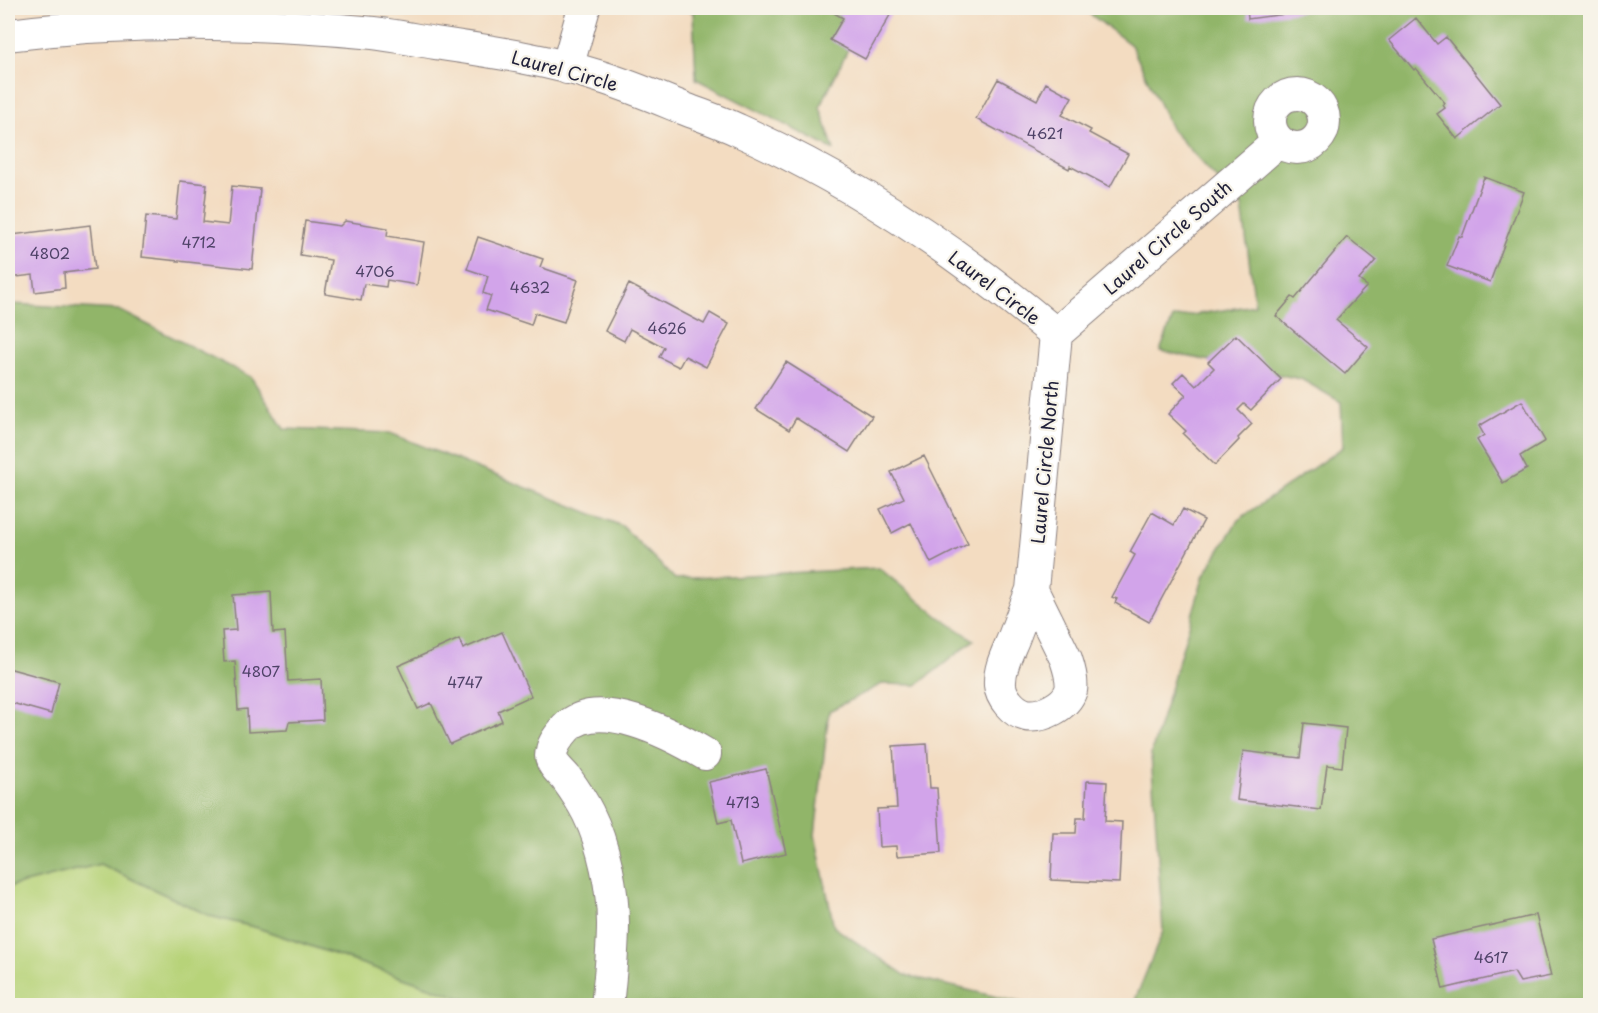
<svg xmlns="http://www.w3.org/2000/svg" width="1598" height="1013" viewBox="0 0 1598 1013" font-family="'Playpen Sans',sans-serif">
<rect width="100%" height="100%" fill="#f7f3e8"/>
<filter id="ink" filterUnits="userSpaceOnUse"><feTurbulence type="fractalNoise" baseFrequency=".0167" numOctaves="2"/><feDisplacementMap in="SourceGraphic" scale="12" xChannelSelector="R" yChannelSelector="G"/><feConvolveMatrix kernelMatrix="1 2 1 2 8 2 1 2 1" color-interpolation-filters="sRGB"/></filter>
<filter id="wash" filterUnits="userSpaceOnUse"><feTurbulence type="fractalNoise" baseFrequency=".008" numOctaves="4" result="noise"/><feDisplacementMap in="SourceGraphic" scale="24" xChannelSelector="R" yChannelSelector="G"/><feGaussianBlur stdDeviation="1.35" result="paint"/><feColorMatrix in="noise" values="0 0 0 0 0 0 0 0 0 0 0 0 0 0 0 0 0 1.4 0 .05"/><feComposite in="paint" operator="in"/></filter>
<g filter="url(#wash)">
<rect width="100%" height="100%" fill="#f3dcc1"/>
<!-- green -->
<path fill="#b7d379" stroke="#6c7a5a" stroke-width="1.5" d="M100,864L210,916L258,928L482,1005H8V887Z"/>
<!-- forest -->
<path fill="#91b569" stroke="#5a6c52" stroke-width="1.5" d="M684,8H868L820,107L834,150L696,79L693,12Z
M1082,8H1590V1005H1133L1163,931L1151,754L1204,575L1238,520L1343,447L1341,402L1301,379L1160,351L1173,318L1255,305L1242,206L1172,130L1131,45Z
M8,299L12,304L119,310L251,377L284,429L390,433L622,526L675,579L879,568L938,616L974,640L917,685L882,684L829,711L815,835L834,927L905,975L1031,1005L703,1006L672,1004L482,1005L258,928L210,916L100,864L8,887Z"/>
<g id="blocks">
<!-- building -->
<path fill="#d2a4ea" d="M825,8H894L865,59L830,40L843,18Z
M1247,8H1321V9L1248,19Z
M1416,18L1437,44L1446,37L1500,104L1457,139L1437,114L1445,108L1443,105L1445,103L1416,68L1414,70L1389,40Z
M998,79L1037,100L1046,83L1072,97L1062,115L1091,130L1089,133L1128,154L1110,187L1070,166L1069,169L976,119Z
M1484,177L1524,192L1490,282L1447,266L1459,236L1462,237Z
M180,181L207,184L203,222L228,225L232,186L260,189L252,269L142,257L146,216L176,219Z
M305,221L340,226L345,221L388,228L387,236L424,242L417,285L387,280L386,287L364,284L361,300L325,294L331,260L300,255Z
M11,224L12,235L90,225L95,269L64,273L65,288L35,292L33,275L8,278V225Z
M478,237L543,259L540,267L578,280L564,322L535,313L531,325L486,310L491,296L483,293L488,276L467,269Z
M1347,237L1376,260L1359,280L1367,286L1336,320L1368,347L1345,374L1276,316L1292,297L1295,299Z
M629,284L704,324L710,313L729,324L706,367L685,356L679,367L659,357L664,347L630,329L624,341L605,331Z
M1236,335L1281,379L1251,410L1244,404L1238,410L1252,424L1238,438L1239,440L1215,465L1183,434L1186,431L1168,414L1186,395L1173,383L1183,373L1196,386L1214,368L1208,362Z
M786,362L872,416L849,452L796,418L789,430L756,409Z
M1522,401L1545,441L1520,456L1527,469L1503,483L1477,440L1484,435L1479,426Z
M924,456L968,544L931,563L911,523L892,533L880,509L904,498L891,472Z
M1183,509L1204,520L1149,622L1115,603L1117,599L1112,597L1135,555L1130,552L1152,512L1174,525Z
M271,592L273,633L285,632L288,681L321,679L323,720L289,722L287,730L248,732L247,709L238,710L235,661L224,662L222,631L236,630L233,595Z
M502,632L531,696L498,711L502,721L450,744L431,703L418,709L398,666L459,639L463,649Z
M8,668L59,682L51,714L8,702Z
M1304,723L1346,728L1342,767L1327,765L1321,810L1237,800L1243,751L1300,758Z
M927,744L930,788H937L941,853L897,856L896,846L879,847L877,809L897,808L893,746Z
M766,769L786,853L741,864L731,820L718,823L709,782Z
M1087,781L1107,782L1105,821L1122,822L1119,883L1051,880L1053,833H1076L1077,818H1085Z
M1536,915L1551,976L1520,982L1514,972L1443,989L1431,939Z"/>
</g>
</g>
<g filter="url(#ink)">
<use href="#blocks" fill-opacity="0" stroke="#8a7f7e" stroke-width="1.5"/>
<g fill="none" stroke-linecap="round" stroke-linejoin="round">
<defs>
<path id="minor" d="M8,35C125,20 244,21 363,32C387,34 411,39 435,43C490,51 548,60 601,77C630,86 658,98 685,109C703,116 721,122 738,130C853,181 959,253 1056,334
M567,68L584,8
M1270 121a27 27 0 1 1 54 0a27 27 0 1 1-54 0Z
M1056,334L1279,141
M1032,590L1066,659C1069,668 1073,681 1071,690C1066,706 1042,718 1026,715C1013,712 1001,697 1000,685C999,668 1008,652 1014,637C1020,621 1026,605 1032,590Z
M1032,590L1056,334
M607,1006C610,979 613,951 613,924C613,889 604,845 588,813C582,801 574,789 566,778C562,773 554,767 552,760C551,758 551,754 552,751C553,743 560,735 566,728C598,695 673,735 705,754"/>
</defs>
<!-- minor casing -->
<use href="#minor" stroke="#8a7f7e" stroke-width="34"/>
<!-- minor -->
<use href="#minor" stroke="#fff" stroke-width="32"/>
</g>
</g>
<g text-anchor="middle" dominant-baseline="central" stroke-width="4.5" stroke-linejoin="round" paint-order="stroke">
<!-- number labels -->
<g font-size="15" fill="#4e4267">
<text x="1045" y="132">4621</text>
<text x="199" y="241">4712</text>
<text x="50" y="252">4802</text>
<text x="375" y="270">4706</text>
<text x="530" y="286">4632</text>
<text x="667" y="327">4626</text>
<text x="261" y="670">4807</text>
<text x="465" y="681">4747</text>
<text x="743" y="801">4713</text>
<text x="1491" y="956">4617</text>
</g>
<!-- street labels -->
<g font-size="18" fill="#22223b" stroke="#f7f3e8">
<text transform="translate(565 70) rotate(15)">Laurel Circle</text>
<text transform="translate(1167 237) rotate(-41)">Laurel Circle South</text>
<text transform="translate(995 287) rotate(37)">Laurel Circle</text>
<text transform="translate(1044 462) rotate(-85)">Laurel Circle North</text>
</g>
</g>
<!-- margin -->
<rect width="1598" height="1013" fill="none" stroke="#f7f3e8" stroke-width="30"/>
</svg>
